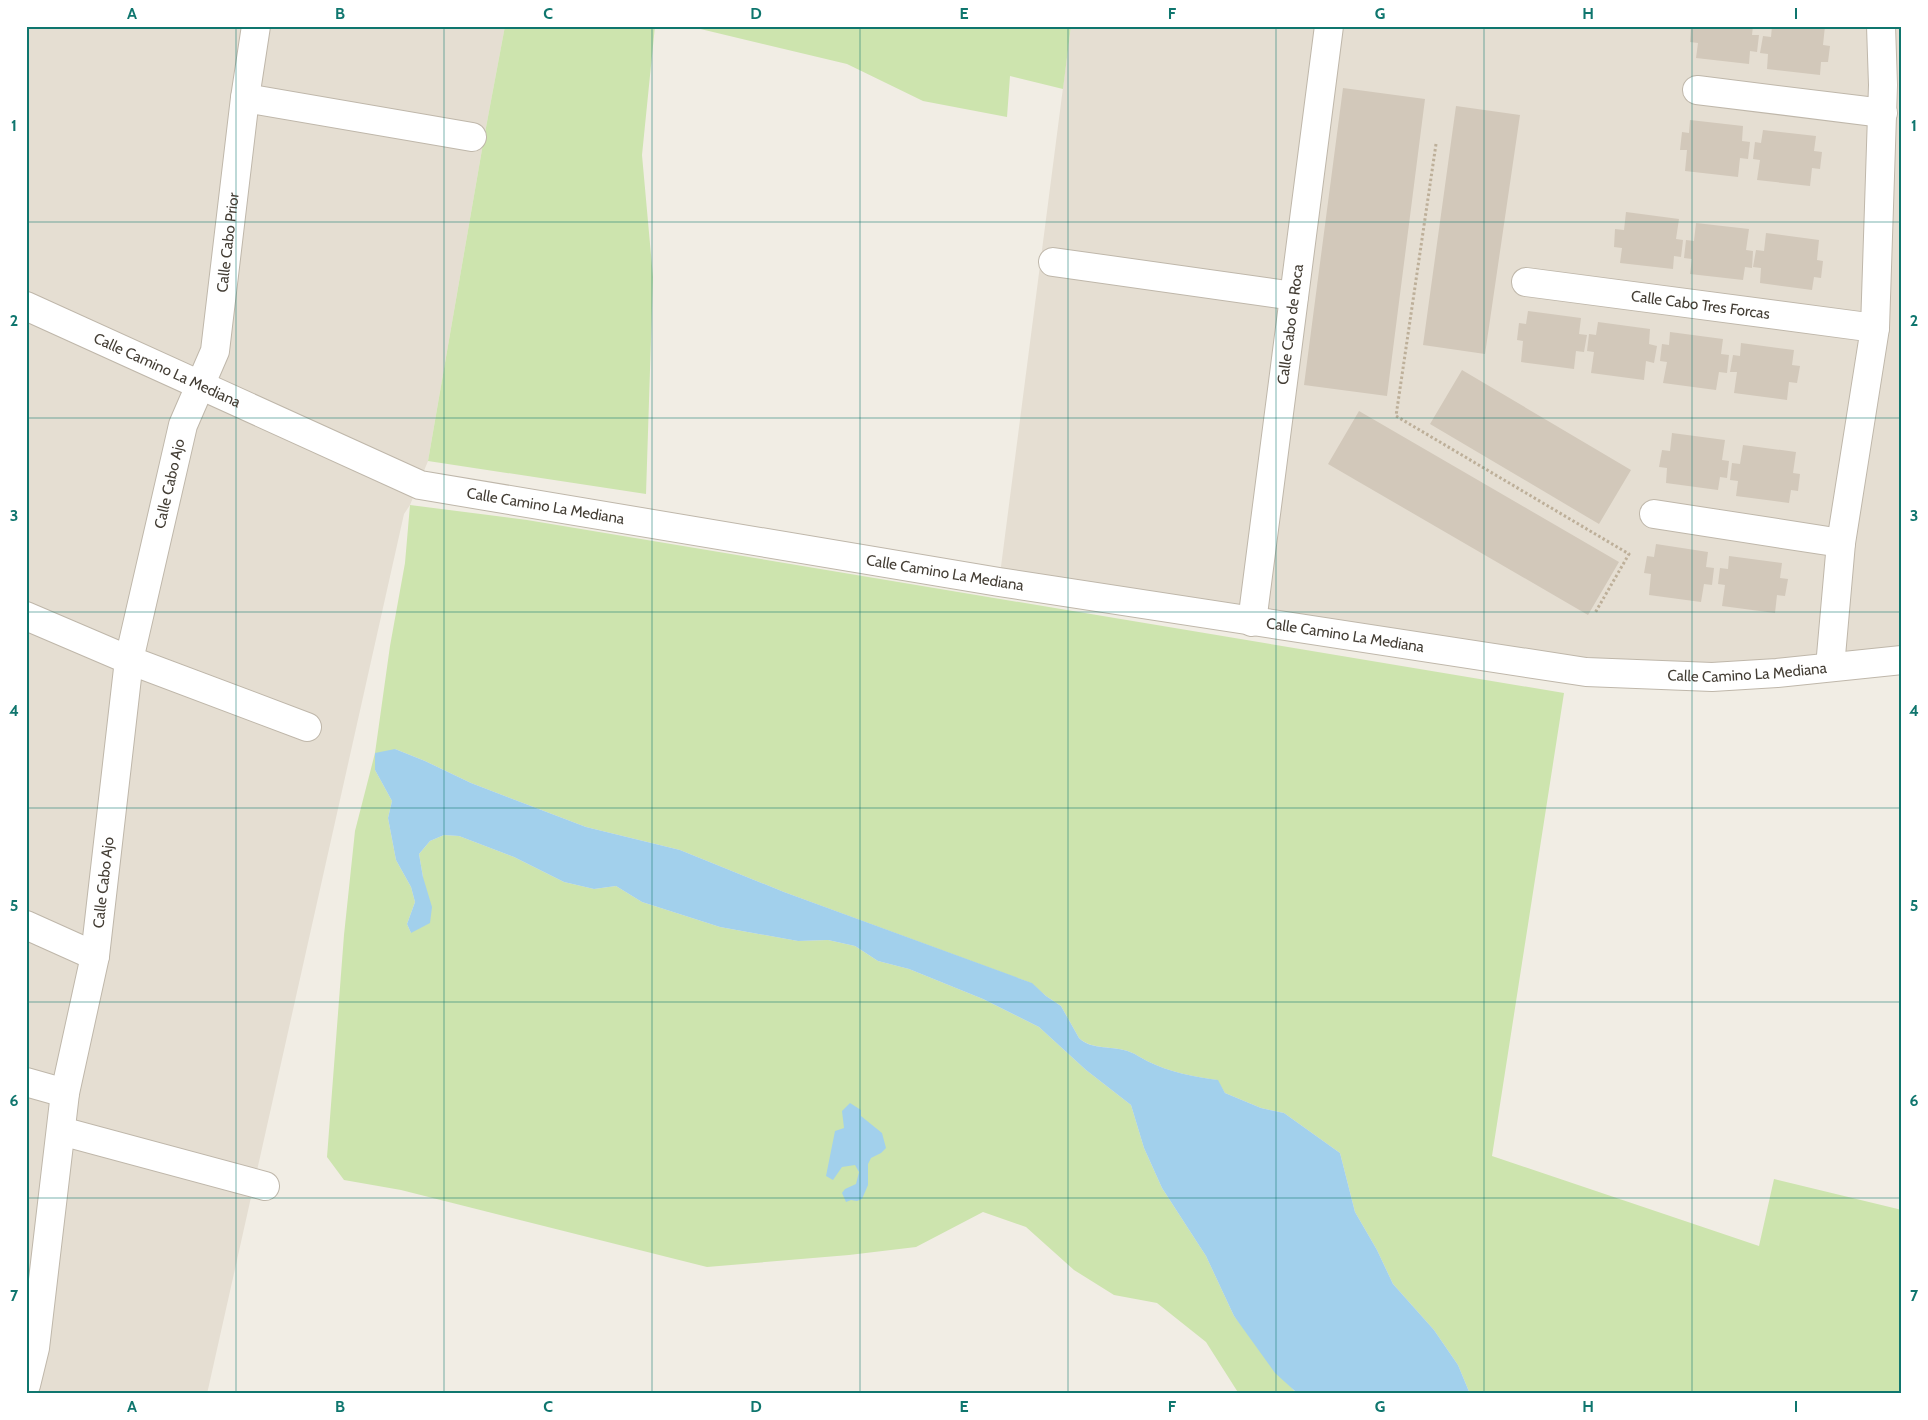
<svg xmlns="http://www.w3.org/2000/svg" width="1928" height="1420" viewBox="0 0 1928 1420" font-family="Cabin,sans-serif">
<rect width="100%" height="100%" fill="#f1ede4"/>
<!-- residential -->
<path fill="#e5ded2" d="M26,26H505L484,138L428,461L410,505L404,514L207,1394H26Z
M1071,26H1902V660L1712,677L999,582Z"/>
<!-- green -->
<path fill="#cde4ae" d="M505,26H655L642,155L653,277L646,494L428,461L484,138Z
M688,26H1071L1063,89L1010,76L1007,117L923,101L847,64Z
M410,505L527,520L1564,693L1492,1156L1759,1246L1774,1179L1902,1210V1394H1470L1458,1365L1434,1330L1393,1284L1377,1250L1355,1212L1340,1153L1284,1113L1261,1108L1225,1093L1217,1080C1194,1077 1169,1072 1147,1061C1141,1058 1136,1054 1130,1052C1114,1045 1093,1051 1079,1038L1061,1006L1046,996L1031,983L784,892L680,850L586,827L471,783L425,761L395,749L375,770L392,801L388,818L396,860L411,887L415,902L407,924L411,933L423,877L419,854L430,841L444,835L459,836L514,857L564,882L594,889L616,886L642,902L720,927L798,941L828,940L855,946L878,961L909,969L983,999L1039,1027L1086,1070L1131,1105L1144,1148L1162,1188L1206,1256L1234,1316L1295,1392L1300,1394H1239L1206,1342L1157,1303L1114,1295L1074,1270L1026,1227L983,1212L916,1247L849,1255L707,1267L401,1190L344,1180L327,1157L344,935L355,831L375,753L390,646L405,563Z"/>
<!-- water -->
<path fill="#a2d0ec" d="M395,749L425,761L471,783L586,827L680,850L784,892L1032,983L1046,996L1061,1006L1079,1038C1092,1051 1114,1045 1130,1052C1136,1054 1141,1058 1147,1061C1169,1072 1194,1077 1218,1080L1225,1093L1261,1108L1284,1113L1340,1153L1355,1212L1377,1250L1393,1284L1434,1330L1458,1365L1470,1394L1296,1392L1275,1373L1234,1316L1206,1256L1162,1188L1144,1148L1131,1105L1086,1070L1039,1027L983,999L909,969L878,961L855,946L828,940L798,941L720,927L642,902L616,886L594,889L564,882L514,857L459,836L444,835L430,841L419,854L423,877L432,907L430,923L411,933L407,924L415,902L411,887L396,860L388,818L392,801L375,770V753Z
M850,1103L861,1110V1116L882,1133L886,1148L881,1153L871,1158L868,1164V1185L862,1199L857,1201L851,1200L846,1202L842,1193L845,1189L856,1184L859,1172L855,1165L842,1167L833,1180L826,1176L835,1131L844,1128L842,1111Z"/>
<!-- building -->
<path fill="#d2c8ba" d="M1691,26H1753L1752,35H1759L1757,52L1750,51L1749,64L1696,58L1698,43L1690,42Z
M1772,26H1825L1823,45L1830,46L1828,62H1821L1820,75L1767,69L1768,54L1760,53L1763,36L1771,37Z
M1343,88L1425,99L1387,396L1304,385Z
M1456,106L1520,115L1485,354L1423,345Z
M1690,120L1743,126L1742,141L1750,142L1748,159L1740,158L1738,177L1685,171L1687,150H1680L1682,132L1689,133Z
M1763,130L1816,136L1814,151L1822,152L1820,169L1812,168L1810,186L1757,180L1760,160L1753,159L1755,142L1761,143Z
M1626,212L1679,219L1676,239L1683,240L1681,257L1674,256L1673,269L1620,263L1622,248L1614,247L1615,229L1624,230Z
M1696,223L1749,229L1746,250L1753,251L1752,268L1745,267L1743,280L1690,274L1692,259L1684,258L1686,240L1694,241Z
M1766,233L1819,240L1817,260L1823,261L1821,278L1814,277L1812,290L1760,283L1761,268L1753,267L1756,250L1764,251Z
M1528,311L1581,318L1579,334L1587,335L1584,352L1576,351L1574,369L1521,362L1523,341L1517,340L1519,323L1526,324Z
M1598,322L1650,329L1649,344L1657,346L1654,363L1646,361L1644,380L1591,373L1594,352L1587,351L1589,334L1596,335Z
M1670,332L1723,339L1721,354L1729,355L1727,373L1719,372L1716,390L1663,383L1667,362L1660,361L1662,344L1669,345Z
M1741,343L1794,350L1792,365L1800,366L1797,383L1789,382L1787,400L1734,393L1737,372H1730L1733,355L1740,356Z
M1462,370L1631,470L1599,524L1430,424Z
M1359,411L1619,562L1588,615L1328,464Z
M1672,433L1725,440L1722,460L1729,461L1727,478L1720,477L1718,490L1666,483L1667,468L1659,467L1662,450L1670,451Z
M1743,445L1796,452L1793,473L1800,474L1798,491L1791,490L1789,503L1736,496L1738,481L1730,480L1732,463L1740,464Z
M1656,544L1708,552L1706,567L1714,568L1712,585L1704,584L1701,602L1649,595L1651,574L1644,573L1647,556L1654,557Z
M1729,556L1782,563L1780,578L1788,579L1785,596L1777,595L1775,613L1722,606L1725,585L1718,584L1720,568L1728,569Z"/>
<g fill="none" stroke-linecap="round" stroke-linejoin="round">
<defs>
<g id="minor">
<path d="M1697,90L1883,113"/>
<path d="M245,98L472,137"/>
<path d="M1053,262L1294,296"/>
<path id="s1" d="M1526,282L1875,328"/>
<path d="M1654,514L1841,543"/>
<path d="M26,616L129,660L307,727"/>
<path id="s2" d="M1252,622L1329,26"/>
<path d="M1830,667L1841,543L1875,328L1883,85L1881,26"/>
<path d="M26,925L95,956"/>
<path d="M26,1082L65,1093"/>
<path d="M61,1131L265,1186"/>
<path id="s3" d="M26,1385L35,1348L65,1093L95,956L129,660L183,425L215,351L245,98L256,26"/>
</g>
<g id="tertiary">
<path id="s4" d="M26,306L420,485L999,582L1586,672L1712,677L1777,673L1902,660"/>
</g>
</defs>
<!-- minor casing -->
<use href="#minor" stroke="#bfb7aa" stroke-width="30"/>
<!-- tertiary casing -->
<use href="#tertiary" stroke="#bfb7aa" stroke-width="30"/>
<!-- path -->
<path stroke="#bdaf99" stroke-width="3" stroke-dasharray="2.5 2.5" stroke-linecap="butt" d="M1436,144L1396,416L1629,554L1595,613"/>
<!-- minor -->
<use href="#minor" stroke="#fff" stroke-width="28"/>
<!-- tertiary -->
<use href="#tertiary" stroke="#fff" stroke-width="28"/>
</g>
<!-- grid -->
<path fill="none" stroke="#0f766e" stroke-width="1" stroke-opacity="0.55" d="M236,26V1394M444,26V1394M652,26V1394M860,26V1394M1068,26V1394M1276,26V1394M1484,26V1394M1692,26V1394M26,222H1902M26,418H1902M26,612H1902M26,808H1902M26,1002H1902M26,1198H1902"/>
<g text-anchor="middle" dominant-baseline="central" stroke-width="5" stroke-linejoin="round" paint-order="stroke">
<!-- street labels -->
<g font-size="15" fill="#433d34" stroke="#fff">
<text stroke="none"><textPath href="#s3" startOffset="1164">Calle Cabo Prior</textPath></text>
<text stroke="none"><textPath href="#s1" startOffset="176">Calle Cabo Tres Forcas</textPath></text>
<text stroke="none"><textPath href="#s2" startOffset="300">Calle Cabo de Roca</textPath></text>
<text stroke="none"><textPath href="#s4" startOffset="155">Calle Camino La Mediana</textPath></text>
<text stroke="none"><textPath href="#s3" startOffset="914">Calle Cabo Ajo</textPath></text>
<text stroke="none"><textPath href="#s4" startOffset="560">Calle Camino La Mediana</textPath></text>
<text stroke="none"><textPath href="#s4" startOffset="965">Calle Camino La Mediana</textPath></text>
<text stroke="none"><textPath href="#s4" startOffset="1370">Calle Camino La Mediana</textPath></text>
<text stroke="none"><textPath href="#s4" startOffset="1775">Calle Camino La Mediana</textPath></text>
<text stroke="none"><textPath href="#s3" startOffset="509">Calle Cabo Ajo</textPath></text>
</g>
</g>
<!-- border -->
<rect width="1928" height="1420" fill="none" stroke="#ffffff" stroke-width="55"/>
<rect x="28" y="28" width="1872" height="1364" fill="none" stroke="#0f766e" stroke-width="2"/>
<g font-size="16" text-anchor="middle" font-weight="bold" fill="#0f766e">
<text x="132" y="19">A</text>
<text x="340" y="19">B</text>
<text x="548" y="19">C</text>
<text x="756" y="19">D</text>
<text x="964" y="19">E</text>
<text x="1172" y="19">F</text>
<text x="1380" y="19">G</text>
<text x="1588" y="19">H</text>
<text x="1796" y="19">I</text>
<text x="14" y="131">1</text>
<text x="1914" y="131">1</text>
<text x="14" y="326">2</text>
<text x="1914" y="326">2</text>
<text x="14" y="521">3</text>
<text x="1914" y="521">3</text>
<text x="14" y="716">4</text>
<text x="1914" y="716">4</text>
<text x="14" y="911">5</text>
<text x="1914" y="911">5</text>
<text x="14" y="1106">6</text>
<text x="1914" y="1106">6</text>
<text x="14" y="1301">7</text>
<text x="1914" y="1301">7</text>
<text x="132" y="1412">A</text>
<text x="340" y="1412">B</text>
<text x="548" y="1412">C</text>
<text x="756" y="1412">D</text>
<text x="964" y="1412">E</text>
<text x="1172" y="1412">F</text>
<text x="1380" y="1412">G</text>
<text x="1588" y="1412">H</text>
<text x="1796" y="1412">I</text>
</g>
</svg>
